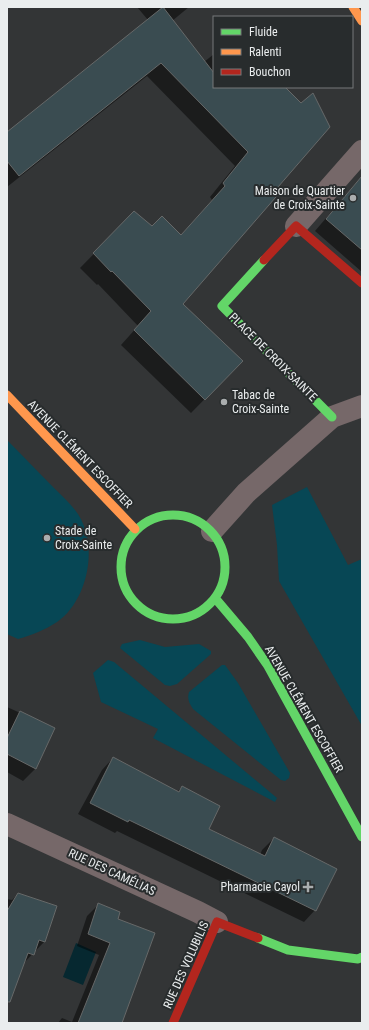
<svg xmlns="http://www.w3.org/2000/svg" width="369" height="1030" viewBox="0 0 369 1030" font-family="'Roboto Condensed',sans-serif">
<rect width="100%" height="100%" fill="#333536"/>
<!-- green -->
<path fill="#074755" d="M7,440C23,456 38,472 54,488C61,495 69,502 75,510C100,541 89,600 57,622C45,630 32,635 18,639L7,634Z
M307,487L348,565L362,559V726L279,581L277,545L272,505Z
M140,640L165,647L199,644L211,651V654L177,684L170,686L165,685L120,648L122,644Z
M108,660L114,662L277,798L275,802L153,738L158,729L101,702L93,673Z
M222,665H225L238,683L290,773L289,778L285,781L281,780L193,709C189,703 187,699 189,692Z"/>
<!-- water -->
<path fill="#062830" d="M76,943L96,952L83,985L63,977Z"/>
<!-- shadow -->
<path fill="#0007" d="M137,7H189L172,21L204,62L214,54V87H284L277,187L182,304L241,362L191,413L121,345L138,326L98,284L97,285L80,268L134,213L152,228L181,235L212,200L210,197L235,166L147,76L7,187V133L148,20Z
M362,176V272L315,231Z
M7,707L54,728L35,769L23,781L7,772Z
M113,758L177,792L182,787L208,829L260,855L262,850L274,838L315,910L304,922L117,831L115,833L78,814L102,770Z
M18,894L56,907L44,942L22,965L7,1006V899L12,900Z
M99,904L117,920L120,1023H58L62,1018L72,1022L99,955L77,946L87,916Z"/>
<!-- building -->
<path fill="#3a4c51" stroke="#666868" d="M163,7L214,73V87H285L301,103L313,93L330,127L278,187L282,190L183,304L243,361L205,400L134,330L151,311L112,271L111,272L93,253L134,211L152,226L162,216L181,235L225,186L223,183L248,152L161,63L19,176L7,161V132Z
M362,176V250L326,219Z
M20,711L55,728L36,769L7,754V738Z
M113,757L179,792L182,786L220,806L209,829L265,856L274,837L337,869L316,911L129,820L128,822L90,803Z
M18,893L57,906L45,942L39,940L34,955L28,953L10,1002H7V911Z
M98,903L120,912L118,919L155,933L122,1023H78L110,943L88,934Z"/>
<g fill="none" stroke-linecap="round" stroke-linejoin="round">
<!-- street -->
<path stroke="#766869" stroke-width="22" d="M296,226L362,151
M212,531L246,493L332,417L362,406
M7,824L198,912L217,922"/>
<!-- fast -->
<path stroke="#63d668" stroke-width="9" d="M264,260L222,306L332,417
M121 567a52 52 0 1 1 104 0a52 52 0 1 1-104 0Z
M215,598L248,637L268,666L362,837
M258,938L288,950L358,959L362,957"/>
<!-- slow -->
<path stroke="#ff974d" stroke-width="9" d="M353,7L362,21
M7,395L135,529"/>
<!-- jam -->
<path stroke="#b3261e" stroke-width="9" d="M264,260L296,226L362,283
M173,1023L217,922L258,938"/>
</g>
<!-- markers -->
<g fill="#aaadae" stroke="#282c2d" stroke-width="1.5">
<circle cx="353" cy="198" r="4"/>
<circle cx="224" cy="402" r="4"/>
<circle cx="47" cy="538" r="4"/>
<path d="M306 881h4v4h4v4h-4v4h-4v-4h-4v-4h4z"/>
</g>
<g text-anchor="middle" dominant-baseline="central" stroke-width="4" stroke-linejoin="round" paint-order="stroke">
<!-- poi labels -->
<g font-size="12" fill="#eaedee" stroke="#282c2d" text-anchor="end">
<text x="345" y="191">Maison de Quartier<tspan x="345" dy="14">de Croix-Sainte</tspan></text>
<text x="232" y="395" text-anchor="start">Tabac de<tspan x="232" dy="14">Croix-Sainte</tspan></text>
<text x="55" y="531" text-anchor="start">Stade de<tspan x="55" dy="14">Croix-Sainte</tspan></text>
<text x="300" y="887">Pharmacie Cayol</text>
</g>
<!-- street labels -->
<g font-size="12" fill="#eaedee" stroke="#282c2d">
<text transform="translate(273 357) rotate(45)">PLACE DE CROIX-SAINTE</text>
<text transform="translate(80 454) rotate(46)">AVENUE CLÉMENT ESCOFFIER</text>
<text transform="translate(304 709) rotate(60)">AVENUE CLÉMENT ESCOFFIER</text>
<text transform="translate(112 872) rotate(25)">RUE DES CAMÉLIAS</text>
<text transform="translate(186 965) rotate(-66)">RUE DES VOLUBILIS</text>
</g>
</g>
<!-- border -->
<rect width="369" height="1030" fill="none" stroke="#eaedee" stroke-width="16"/>
<!-- legend -->
<rect x="213" y="16" width="140" height="72" fill="#282c2d" stroke="#76797a"/>
<rect x="221" y="29" width="20" height="6" fill="#63d668" stroke="#76797a"/>
<text x="249" y="36" font-size="12" fill="#eaedee">Fluide</text>
<rect x="221" y="49" width="20" height="6" fill="#ff974d" stroke="#76797a"/>
<text x="249" y="56" font-size="12" fill="#eaedee">Ralenti</text>
<rect x="221" y="69" width="20" height="6" fill="#b3261e" stroke="#76797a"/>
<text x="249" y="76" font-size="12" fill="#eaedee">Bouchon</text>
</svg>
